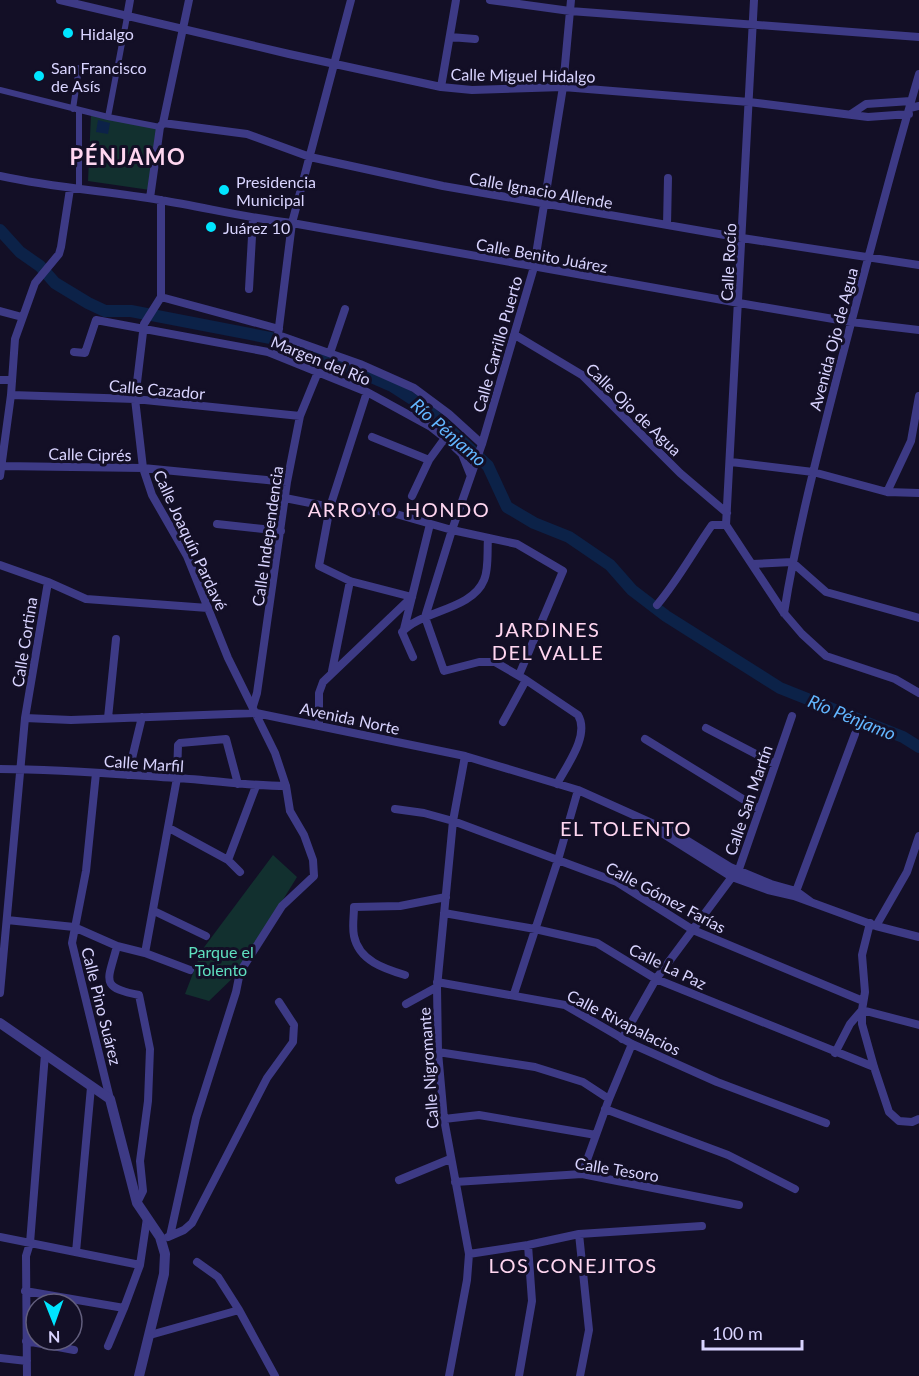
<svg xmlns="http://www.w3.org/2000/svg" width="919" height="1376" viewBox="0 0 919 1376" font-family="Lato,sans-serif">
<rect width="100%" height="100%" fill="#130f26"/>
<!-- green -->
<path fill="#12302f" d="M91,115L157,127L150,190L88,181Z
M273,855L297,877L238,973L209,1001L185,994L202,950Z"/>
<!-- water -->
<path fill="#0c2248" d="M98,120L110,123L108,134L96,132Z"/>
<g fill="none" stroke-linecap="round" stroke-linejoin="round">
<!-- river -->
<path stroke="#0c2248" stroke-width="12" d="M0,230L20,252L40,266L55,283L88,303L105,311H131L291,342L392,386L426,408L488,466L507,507L534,523L569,537L610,565L632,590L666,616L780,688L903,737L919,747"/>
<!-- pedestrian -->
<path stroke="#3d3a85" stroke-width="6" d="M0,90L108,117L160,127
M73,109L79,68L116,74
M79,110V190
M108,117L127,17"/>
<!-- minor -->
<path stroke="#3d3a85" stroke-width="8" d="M60,0L289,54L441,87L472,90L563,87L749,102L868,117L909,114
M351,0L292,223L278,335L360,364L414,388L449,414L482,444
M490,0L570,11L919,37
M127,17L130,0
M450,37L475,39
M441,87L456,0
M910,108L919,106
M851,114L866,104L911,101
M163,123L247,134L310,157L443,186L742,238L919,265
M0,176C53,188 107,191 160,200C204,207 247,218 292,223L739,303L851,322L919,330
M150,198L160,127L163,123L189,0
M161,200V297L144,324L135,399L143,468L152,495L187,556L228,658L275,753L286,786L290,811L304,835L313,860L314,876L282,906L240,972L236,992L196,1118L170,1236
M667,225L668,178
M249,289L253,219
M161,297L279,329
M0,311L22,317
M515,335L582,375L680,473L727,513
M74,352L85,353L96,320L268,352L367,392L431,427L445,438L462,454L470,474
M330,353L345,309
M0,380H11
M367,392L330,507L319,566L350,581L412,597
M11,395L135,399L300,416
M372,437L429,460
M731,462L813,472L887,492L919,493
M1,466L143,468L287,482
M0,476L11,395L15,339L35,283L59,254L61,247L70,189
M887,492L911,441L919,396
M412,496L429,460L445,438
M285,498L330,507L389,512L452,530L517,544L563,571L519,675
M217,524L281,531
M726,525L754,0
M726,525L784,613L802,634L826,656L895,679L919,693
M752,564L792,562L826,592L919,618
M0,565L48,582L86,599L208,608
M657,605C678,580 693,552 712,525H726
M784,613C797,531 818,452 838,373C864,273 890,173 919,74
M404,629L430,524
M413,657L402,632C422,610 472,610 484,580C489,569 487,551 488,538
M332,671L350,581
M253,706L257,693L287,482L300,416L318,372
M25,718L71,720L256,713L465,756L578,790L656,825L665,827L730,867L771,884L796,891L811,902
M108,718L116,639
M503,722L526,680
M319,726V693L323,682L412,597
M706,728L775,764
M645,739L759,809
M0,769C58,769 117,774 175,778C213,780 249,786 286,786
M96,773L86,871L72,943L110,1099
M128,775L142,717
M557,784C567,765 590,735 578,715L526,680L495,662H479L444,671L425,617L452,530L482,444L534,267L563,87L571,0
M395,809L424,813L453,821L617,882L693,930L863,1001
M656,825L662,833L732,877L768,890L794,896L876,926L919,937
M169,828L228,860L240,872
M228,860L256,786
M795,894L855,734
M154,911L206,936
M444,913L535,929L597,943L656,979L874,1067
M7,920L74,927L117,946L145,953L190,970
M870,923L862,955L865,992L862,1010V1024L874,1067L889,1112L899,1121L912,1122L919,1119
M876,926L907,872L919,836
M117,946C108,981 99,987 139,995L150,1049L148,1101L140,1161L143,1191L137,1203
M145,953L177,778L178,745L180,743L226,739L238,784
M405,975C385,969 359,961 354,936C352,927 354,916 354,907L400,906L446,897
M437,982L565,1005L632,1044L717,1082L826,1123
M0,993L25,718L48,582
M514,994L558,860L578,790
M406,1004L437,987
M862,1010L919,1025
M622,1039L656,979L732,877L738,872L792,716
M438,1052L535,1067L583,1082L609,1099
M835,1053L850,1024L862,1010
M605,1109L728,1155L795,1189
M444,1119L479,1115L596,1135
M582,1174L609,1099L632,1044
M399,1180L450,1159
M455,1182L582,1174L739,1205
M579,1234L589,1330L580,1376
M0,1237L140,1265
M168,1237L184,1230L192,1223L267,1078L293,1042L294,1025L279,1002
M76,1252L91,1087
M469,1254L528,1245L579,1234L702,1226
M197,1262L218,1277L239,1310L275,1376
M25,1291L124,1308
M150,1335L239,1310
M26,1341L74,1350
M108,1346L124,1308L140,1265L147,1218
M0,1358L27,1361
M27,1376L26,1256L30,1243L45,1054
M449,1376L467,1280L469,1254L444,1119L438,1052L437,987L453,821L465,756
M519,1376L532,1301L528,1245"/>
<!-- tertiary -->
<path stroke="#3d3a85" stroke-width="10" d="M0,1023L110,1099L137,1203L160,1237L165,1254L164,1274L139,1376"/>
</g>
<!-- markers -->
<g fill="#00e5ff" stroke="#130f26" stroke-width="2">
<circle cx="68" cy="33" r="6"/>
<circle cx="39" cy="76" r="6"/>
<circle cx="224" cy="190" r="6"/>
<circle cx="211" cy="227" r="6"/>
</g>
<g text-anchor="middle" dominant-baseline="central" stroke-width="6" stroke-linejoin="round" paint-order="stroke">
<!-- poi labels -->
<g font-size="16" fill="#d9d4ff" stroke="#130f26" text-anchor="start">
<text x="80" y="33">Hidalgo</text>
<text x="51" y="67">San Francisco<tspan x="51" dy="18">de Asís</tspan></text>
<text x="236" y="181">Presidencia<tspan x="236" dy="18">Municipal</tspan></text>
<text x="223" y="227">Juárez 10</text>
</g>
<!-- street labels -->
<g font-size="16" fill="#d9d4ff" stroke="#130f26">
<text transform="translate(523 75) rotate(1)">Calle Miguel Hidalgo</text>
<text transform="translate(541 190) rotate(10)">Calle Ignacio Allende</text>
<text transform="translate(542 255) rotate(10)">Calle Benito Juárez</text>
<text transform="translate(728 262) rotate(-87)">Calle Rocío</text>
<text transform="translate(833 339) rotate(-75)">Avenida Ojo de Agua</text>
<text transform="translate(497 344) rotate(-74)">Calle Carrillo Puerto</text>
<text transform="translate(321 360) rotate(22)">Margen del Río</text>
<text transform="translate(157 389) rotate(5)">Calle Cazador</text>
<text transform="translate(634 409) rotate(44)">Calle Ojo de Agua</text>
<text transform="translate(90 454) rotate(1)">Calle Ciprés</text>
<text transform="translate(267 536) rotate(-82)">Calle Independencia</text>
<text transform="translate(191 540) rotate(65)">Calle Joaquín Pardavé</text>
<text transform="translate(24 642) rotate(-81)">Calle Cortina</text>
<text transform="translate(350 718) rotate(12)">Avenida Norte</text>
<text transform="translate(144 763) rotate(4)">Calle Marfil</text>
<text transform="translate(748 800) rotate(-71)">Calle San Martín</text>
<text transform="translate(666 897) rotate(28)">Calle Gómez Farías</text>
<text transform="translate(668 966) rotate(26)">Calle La Paz</text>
<text transform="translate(102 1006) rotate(76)">Calle Pino Suárez</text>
<text transform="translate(624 1022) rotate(27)">Calle Rivapalacios</text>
<text transform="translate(428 1068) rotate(-94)">Calle Nigromante</text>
<text transform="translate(617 1169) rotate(9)">Calle Tesoro</text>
</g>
<!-- park labels -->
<g font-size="16" fill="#5fe0c0" stroke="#130f26">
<text x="221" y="951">Parque el<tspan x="221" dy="18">Tolento</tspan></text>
</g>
<!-- water labels -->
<g font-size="18" font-style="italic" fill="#62b6ff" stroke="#130f26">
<text transform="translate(449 432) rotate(41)">Río Pénjamo</text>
<text transform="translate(852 717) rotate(22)">Río Pénjamo</text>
</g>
<!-- quarter labels -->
<g font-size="20" letter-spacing="1.5" fill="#ffd6f0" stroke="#130f26">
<text x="399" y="509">ARROYO HONDO</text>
<text x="548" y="629">JARDINES<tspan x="548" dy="23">DEL VALLE</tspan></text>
<text x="626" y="828">EL TOLENTO</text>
<text x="573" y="1265">LOS CONEJITOS</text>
</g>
<!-- district labels -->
<g font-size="22" font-weight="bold" letter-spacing="1.5" fill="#ffd6f0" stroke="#130f26">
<text x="128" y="156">PÉNJAMO</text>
</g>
</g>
<!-- north arrow -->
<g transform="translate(54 1322) rotate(179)"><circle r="28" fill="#130f26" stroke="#625e7d" stroke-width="1.5"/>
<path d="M0-4.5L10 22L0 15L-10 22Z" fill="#00e5ff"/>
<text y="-9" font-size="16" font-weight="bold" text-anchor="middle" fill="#d9d4ff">N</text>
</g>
<!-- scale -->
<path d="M703 1340v9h99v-9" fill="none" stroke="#d9d4ff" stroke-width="3"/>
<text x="712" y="1340" font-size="18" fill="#d9d4ff" stroke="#130f26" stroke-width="4.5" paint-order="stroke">100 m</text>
</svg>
